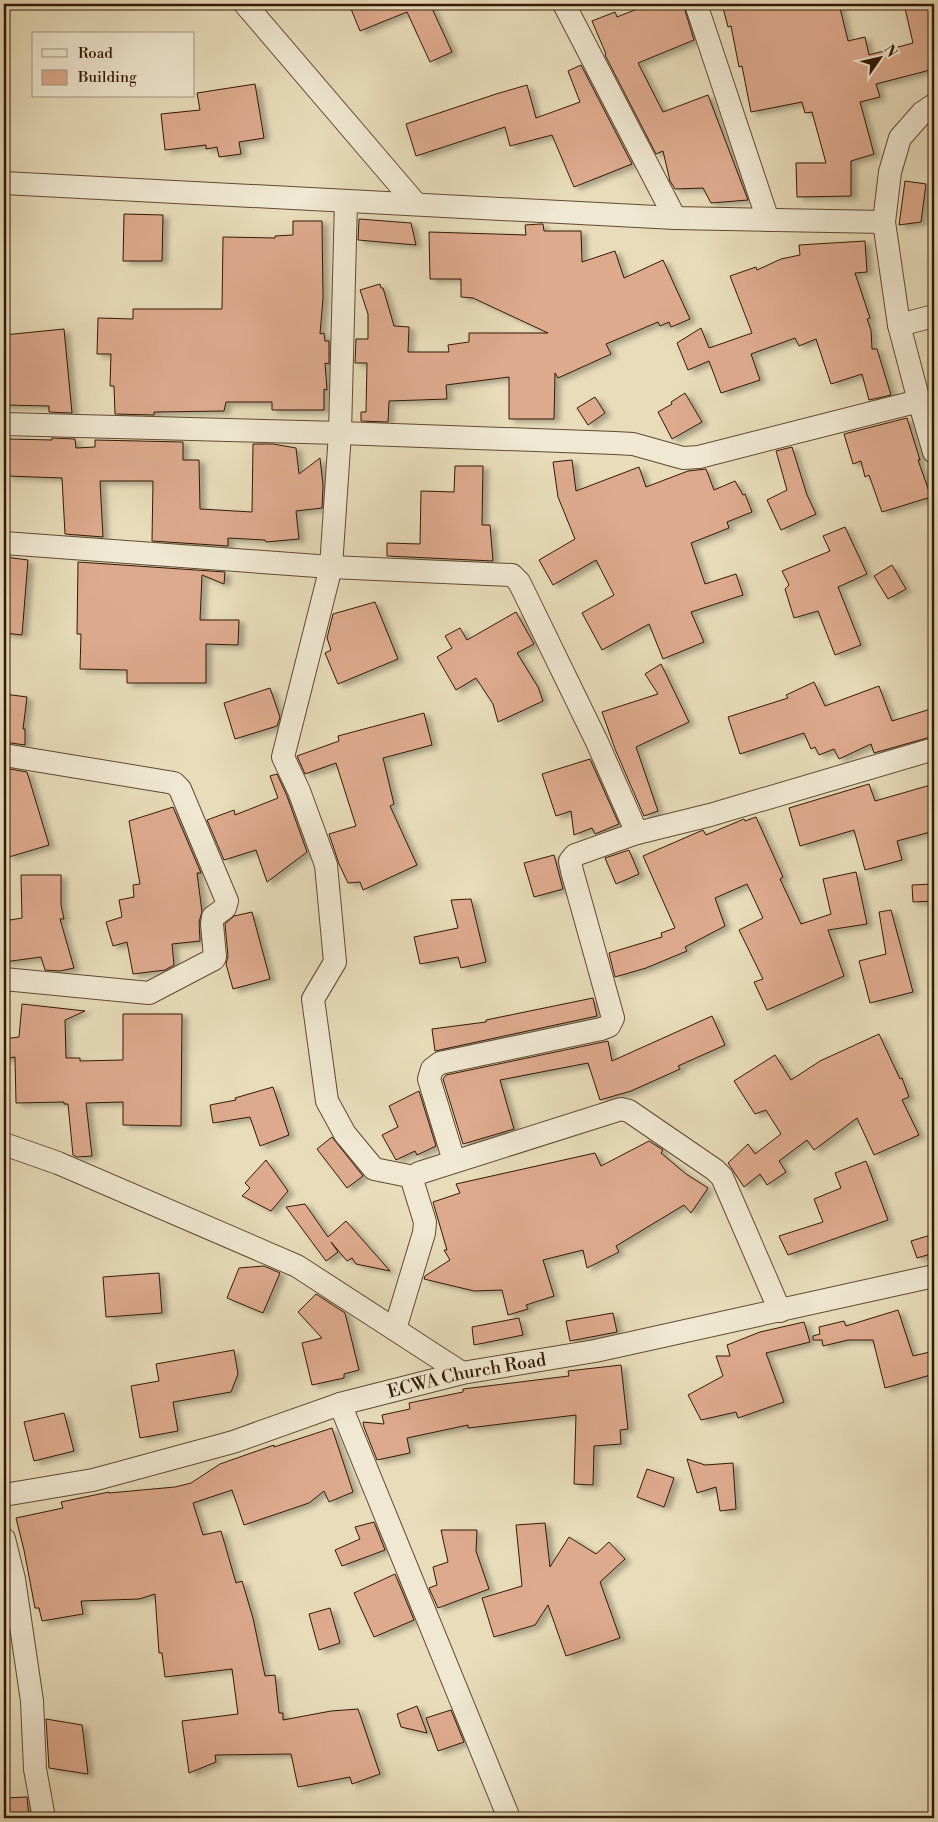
<svg xmlns="http://www.w3.org/2000/svg" width="938" height="1822" viewBox="0 0 938 1822" font-family="'Libre Bodoni',serif">
<defs>
<filter id="shadow"><feDropShadow dx="5.5" dy="3" stdDeviation="2.5" flood-color="#0004"/></filter>
</defs>
<rect width="100%" height="100%" fill="#e8dcba"/>
<filter id="stains"><feTurbulence type="fractalNoise" baseFrequency=".004" numOctaves="4"/><feColorMatrix values="0 0 0 0 .2 0 0 0 0 .09 0 0 0 0 .02 0 0 0 .5 -.17"/></filter>
<radialGradient id="worn" r=".72"><stop offset=".6" stop-color="#630" stop-opacity="0"/><stop offset="1" stop-color="#630" stop-opacity=".3"/></radialGradient>
<!-- building -->
<path fill="#deaa8e" stroke="#321905" filter="url(#shadow)" d="M349,4H430L452,52L430,62L407,12L360,31Z
M650,4H683L694,40L638,63L663,112L708,95L748,200L711,203L703,188L675,189L670,181L663,151L656,154L605,55L606,54L592,21L615,12L617,17Z
M722,4H839L848,41L865,37L869,55L913,43L904,4H934V69L876,84L880,97L860,102L874,154L851,161V196L797,197L796,163H826L812,112L805,113L802,102L751,112L742,66L739,67L731,26L728,27Z
M581,65L632,164L574,187L552,135L510,146L505,127L416,156L406,124L496,94L527,85L536,118L580,102L568,71Z
M255,84L264,138L239,142L241,154L219,157L217,147L206,149V145L165,150L161,114L200,110L197,93Z
M905,181L926,184L921,222L899,225Z
M124,214L163,215L162,261H123Z
M359,219L411,223L416,245L358,240Z
M293,221H322L323,298L320,334L324,333L325,341H329V364L325,363L327,390L324,389V410H272V402H226L224,411L154,412V415L115,414L114,386H110L111,354H97L98,318L133,319V309H222L223,237L275,238V236L293,235Z
M540,224H543L544,231H581L582,262L615,251L624,278L663,260L690,319L671,327L669,322L660,326L658,322L606,344L611,354L558,378L555,373L554,419H509V377L446,385L447,399L389,401L388,422L361,421V412H366L367,363H355L356,339H368V314L360,290L380,284L381,288H383L394,326L409,327L408,352H449L448,345L469,342V333H548L473,298L461,297V279H430L429,232L526,235L525,225Z
M865,241L867,272L855,273L870,318L867,319L871,330L872,349H877L891,395L869,400L862,374L831,384L816,339L799,346L795,338L751,354L760,380L721,393L709,361L688,370L677,343L701,328L709,348L752,333L730,276L756,267L757,270L781,259L800,255L799,245Z
M64,329L72,413L49,412V406L4,405V335Z
M685,393L702,422L672,439L658,412L672,404L671,402Z
M595,397L605,413L588,425L577,408Z
M907,418L920,460H918L931,497L882,512L869,475L865,477L861,461L853,464L844,434Z
M52,438L75,439L76,448L95,447V440L183,442V460H199L200,509L252,512L253,444H273L296,448L299,474L320,458L323,485L322,508L296,511L299,539L266,542L265,540L228,538V546L152,541L153,481H100L103,537L65,534L62,478L7,476V439L52,440Z
M792,447L807,495L816,514L781,530L767,500L787,490L776,451Z
M572,460L576,491L639,467L646,487L688,471L706,469L714,490L735,481L743,495L745,494L752,512L727,522L729,528L691,543L705,584L736,574L743,595L691,612L704,642L663,659L649,624L602,650L582,613L614,595L596,560L553,585L539,560L575,539L558,497L553,462Z
M455,466H483L482,525H490L493,561L387,556V543L420,544L421,491L454,492Z
M845,527L867,574L838,587L861,645L835,655L818,611L794,618L785,589L789,585L782,571L830,551L823,536Z
M5,557L28,560L22,635L4,633V574Z
M78,562L225,572L224,584L202,575L200,620H239L238,645L206,644V683H127V670L80,669L81,634H77Z
M892,565L906,589L888,599L874,576Z
M375,602L398,659L338,684L325,653L331,650L327,638L333,614Z
M516,612L534,644L517,653L538,687L543,701L498,722L493,704L476,678L456,690L437,657L452,648L445,636L460,628L467,640Z
M661,664L689,722L636,747L658,811L644,816L615,749L602,712L658,694L645,674Z
M814,682L825,706L879,686L892,721L934,708V736L874,753L871,744L839,759L834,749L819,755L815,747L811,749L804,733L740,754L728,717L788,698L786,695Z
M270,688L280,717L277,726L235,739L224,703Z
M4,694L27,697L23,729H25V745L4,742Z
M424,713L432,745L383,758L394,804L390,806L417,865L363,890L360,882L348,883L339,864L329,834L356,826L336,763L305,774L297,756L339,741L338,736Z
M590,759L619,824L595,834L592,828L574,835L571,811L556,816L542,774Z
M4,768L27,772L49,845L9,857L4,841Z
M277,774L287,796L307,852L267,882L256,850L224,860L207,820L234,810L235,815L278,798L270,776Z
M869,784L875,801L934,784V831L897,841L902,860L865,870L854,830L800,846L789,808Z
M173,807L201,873H197L202,912L199,922L200,941L172,944L174,965L165,970L133,974L127,942L113,946L106,922L122,917L119,900L134,897L133,885L140,884L129,821Z
M756,817L783,877L780,879L801,924L831,914L823,879L856,872L867,924L828,930L844,976L767,1010L754,982L763,979L739,930L763,918L747,884L715,898L725,926L685,947L687,951L646,968L615,977L609,953L662,937L661,933L675,928L643,856L703,830L706,835L744,819L745,821Z
M629,850L639,874L616,884L605,858Z
M554,855L563,889L534,897L524,863Z
M21,875H61V905L64,919H60L74,968L60,971L45,970L41,957L4,962V921L22,918Z
M934,884V901L913,902L912,885Z
M471,899L486,962L461,968L458,957L420,964L414,937L458,928L451,900Z
M891,910L913,992L870,1003L859,961L886,954L879,912Z
M252,912L270,979L233,989L226,964L228,956L225,924L234,916Z
M593,998L597,1016L435,1051L432,1029L486,1022V1020Z
M22,1004L85,1011L65,1020L66,1058H80V1061L123,1060V1014H182L181,1126L123,1125V1102L86,1103L92,1156L77,1157L73,1155L68,1104H64V1102L16,1103L15,1057L4,1059V1039L19,1037Z
M712,1016L725,1045L678,1066L680,1069L631,1091L600,1100L588,1063L500,1080L514,1129L463,1144L443,1079L446,1075L608,1041L612,1061Z
M879,1034L900,1079L902,1078L909,1097L902,1100L919,1135L874,1155L857,1118L814,1150L807,1140L779,1161L786,1172L767,1185L760,1174L744,1187L728,1163L748,1144L755,1154L781,1134L766,1110L755,1114L734,1081L775,1055L791,1080L820,1061Z
M273,1087L289,1135L260,1146L250,1117L213,1123L210,1105L236,1100L235,1098Z
M419,1091L436,1146L417,1155L415,1151L396,1160L382,1135L398,1127L389,1106Z
M332,1137L363,1176L347,1188L317,1149Z
M649,1141L663,1150L661,1153L686,1174L708,1188L691,1213L684,1205L616,1246L619,1252L587,1268L583,1250L543,1260L554,1296L526,1305L528,1309L508,1315L502,1290L474,1291L424,1279L425,1276L450,1260L444,1250H447L433,1202L460,1193L456,1184L595,1153L601,1166Z
M266,1160L288,1191L271,1211L242,1196L250,1188L245,1183Z
M866,1161L888,1220L788,1255L779,1236L823,1222L814,1199L841,1188L835,1173Z
M305,1204L328,1237L346,1221L390,1271L356,1264L352,1258L347,1261L331,1242L338,1252L326,1261L286,1207Z
M934,1234V1253L917,1258L911,1241Z
M264,1266L280,1273L263,1313L227,1298L239,1268Z
M159,1273L162,1313L106,1317L103,1277Z
M316,1294L345,1313L359,1370L344,1374V1378L312,1385L302,1343L322,1338L298,1312Z
M898,1310L913,1356L934,1351V1374L885,1388L873,1340H848L823,1346L822,1340H813V1336L820,1334L819,1327L844,1321L846,1326Z
M613,1313L617,1332L570,1341L566,1321Z
M519,1318L523,1335L474,1345L472,1327Z
M804,1322L810,1342L766,1353L784,1402L738,1418L736,1412L701,1420L688,1395L723,1376L716,1356H730L727,1345L760,1332Z
M234,1350L238,1374L231,1392L173,1402L178,1431L140,1438L131,1386L159,1381L156,1364Z
M621,1365L628,1429L620,1430L621,1444L594,1446L593,1485L574,1484L576,1415L468,1428V1425L407,1438L410,1453L377,1460L364,1427L363,1422L384,1424L382,1415L410,1409L409,1403L463,1392V1389L569,1376L568,1371Z
M64,1413L74,1451L34,1461L24,1422Z
M332,1428L353,1492L329,1502L324,1491L309,1503L244,1525L232,1490L193,1503L203,1535L221,1531L236,1583L242,1581L253,1618L265,1676L275,1675L279,1713H283V1720L331,1711L358,1709L380,1774L352,1784L350,1777L298,1787L291,1754L215,1755L216,1762L189,1773L182,1721L238,1714L232,1669L165,1677L162,1653H159L155,1594L139,1599L81,1601L83,1614L42,1621L39,1608H35L24,1550L16,1518L63,1508L61,1502L109,1492V1493L175,1487L191,1483L220,1464L274,1445V1447Z
M687,1459L705,1465L733,1463L736,1509L720,1511L716,1487L697,1493Z
M647,1469L674,1478L664,1507L637,1497Z
M374,1522L385,1550L342,1566L335,1550L360,1539L355,1527Z
M545,1523L550,1567L569,1537L596,1554L609,1542L625,1559L600,1582L620,1638L566,1656L548,1605L535,1625L494,1637L482,1598L522,1586L516,1525Z
M441,1530H477L476,1551L489,1589L438,1608L429,1588L437,1585L433,1567L448,1562Z
M395,1574L414,1620L374,1637L354,1593Z
M330,1608L340,1643L319,1650L309,1614Z
M417,1706L427,1733L401,1727L397,1714Z
M451,1710L464,1742L438,1751L426,1718Z
M46,1719L82,1725L88,1774L49,1768Z
M27,1797L29,1818H4V1798Z"/>
<g fill="none" stroke-linecap="round" stroke-linejoin="round">
<defs>
<g id="street">
<path d="M245,4L416,204"/>
<path d="M564,4L675,218"/>
<path d="M696,4L768,220"/>
<path d="M934,105L922,113L900,138L890,172L884,222L899,325L919,401L934,452"/>
<path d="M4,183L675,218L884,222"/>
<path d="M346,201L340,433L331,567L283,757L299,791L326,865L335,962L313,999L327,1101L345,1134L374,1169L414,1177"/>
<path d="M899,325L934,316"/>
<path d="M4,424L340,433L615,443L633,444L683,458L699,457L919,401"/>
<path d="M4,543L331,567L512,575L519,582L524,592L597,742L637,833"/>
<path d="M4,755L174,783L180,789L227,901L225,908L213,917L212,924L215,957L214,959L149,993L4,979"/>
<path d="M4,1144L58,1163L297,1266L462,1373"/>
<path d="M454,1161L429,1079L432,1069L440,1063L601,1029L609,1026L613,1018L572,871L570,861L575,855L637,833L710,815L934,749"/>
<path d="M395,1329L424,1233L425,1222L413,1183L414,1177L419,1173L621,1109L629,1111L715,1170L722,1177L780,1311"/>
<path d="M340,1404L509,1818"/>
<path id="s1" d="M4,1495L93,1480L233,1442L340,1404L462,1373L595,1351L934,1276"/>
<path d="M4,1539L14,1579L32,1701L35,1769L44,1818"/>
</g>
</defs>
<!-- street casing -->
<use href="#street" stroke="#604a32" stroke-width="24"/>
<!-- street -->
<use href="#street" stroke="#f0e8d2" stroke-width="22"/>
</g>
<g text-anchor="middle" dominant-baseline="central" stroke-width="4.5" stroke-linejoin="round" paint-order="stroke">
<!-- street labels -->
<g font-size="18" fill="#321905" stroke="#f0e8d2">
<text stroke="none"><textPath href="#s1" startOffset="479">ECWA Church Road</textPath></text>
</g>
</g>
<!-- margin -->
<rect width="938" height="1822" fill="none" stroke="#e8dcba" stroke-width="20"/>
<rect x="5" y="5" width="928" height="1812" fill="none" stroke="#321905" stroke-width="2.5"/>
<rect x="10" y="10" width="918" height="1802" fill="none" stroke="#321905"/>
<!-- legend -->
<rect x="32" y="32" width="162" height="65" fill="#f0e8d2" stroke="#a49580"/>
<rect x="42" y="49" width="25" height="8" fill="#f0e8d2" stroke="#a49580"/>
<text x="78" y="58" font-size="15" fill="#321905">Road</text>
<rect x="42" y="70" width="25" height="15" fill="#deaa8e" stroke="#a49580"/>
<text x="78" y="82" font-size="15" fill="#321905">Building</text>
<!-- north arrow -->
<g transform="translate(880 58) rotate(56)" stroke="#f0e8d2" stroke-width="4" paint-order="stroke">
<path d="M0-4L9 19L0 12L-9 19Z" fill="#321905"/>
<text y="-8" font-size="14" font-weight="bold" text-anchor="middle" fill="#321905">N</text>
</g>
<rect width="100%" height="100%" filter="url(#stains)"/>
<rect width="100%" height="100%" fill="url(#worn)"/>
</svg>
